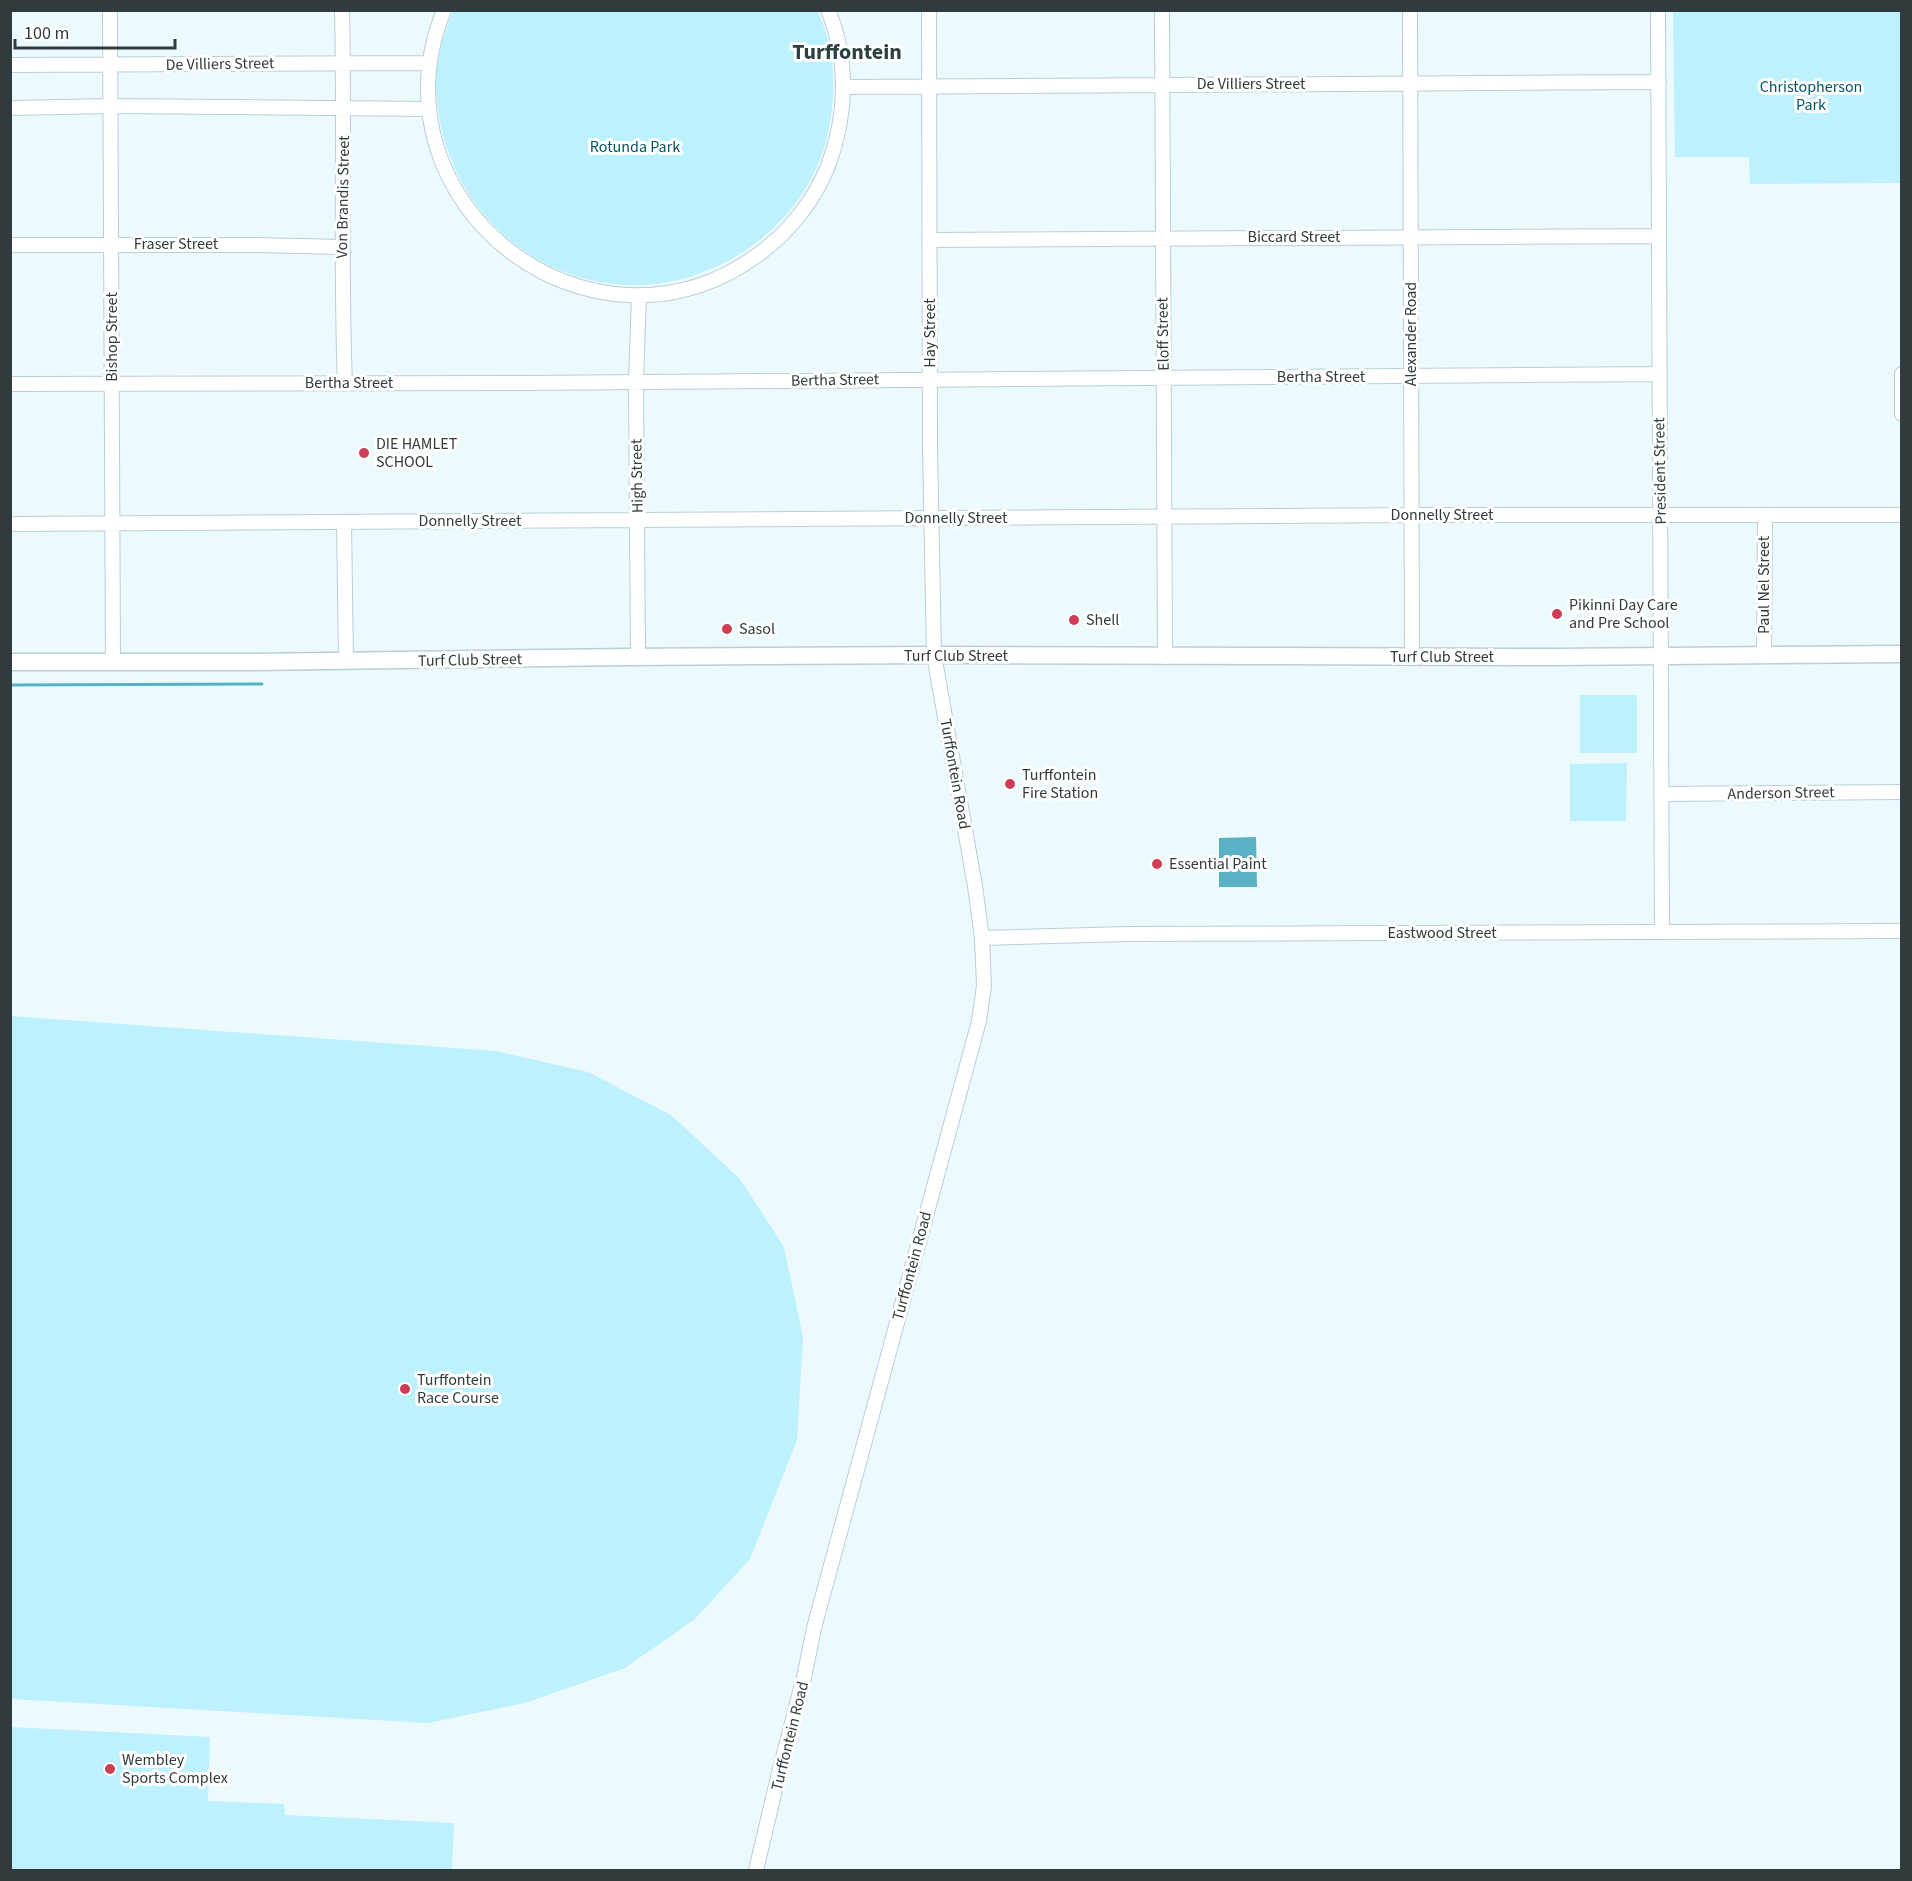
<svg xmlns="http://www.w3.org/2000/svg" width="1912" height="1881" viewBox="0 0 1912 1881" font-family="'Source Sans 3',sans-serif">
<rect width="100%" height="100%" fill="#ecfafe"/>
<!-- green -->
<path fill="#bcf1fd" d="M817,10C838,53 837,104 824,148C812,187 786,221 753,245C618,343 441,250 436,85C435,60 444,34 453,11Z
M1673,11H1901V183L1750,184L1749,157H1675Z
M1580,695H1637V753H1580Z
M1627,763L1626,821H1570V764Z
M11,1016L496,1051L588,1072L671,1115L740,1179L784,1247L803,1337L797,1440L750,1559L695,1619L625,1668L525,1703L428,1723L11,1699Z
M10,1727L210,1737L208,1801L284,1804L285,1815L454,1823L452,1870H11Z"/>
<!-- water -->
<path fill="#59b1c3" d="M1256,837L1257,887H1219V838Z"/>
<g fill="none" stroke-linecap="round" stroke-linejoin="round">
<!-- stream -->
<path stroke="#59b1c3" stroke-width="3" d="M10,685L262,684"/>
<defs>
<path id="minor" d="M110,10L113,663
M342,10C345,135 340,259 345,384
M444,10C366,204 592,377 759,254C789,232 814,201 828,166C847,116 849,60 828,10
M1162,10L1165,657
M1410,10L1412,657
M1658,10L1662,932
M10,65L430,63
M843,87L1659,82
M10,108L111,106L429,109
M929,240L1659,236
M10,245H257L342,247
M1902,374V414
M10,384L527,383L1660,374
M344,522L346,661
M10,524L1412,515H1902
M1764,655L1765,515
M638,657L636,382L639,295
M1661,794L1902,792
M982,938L1127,934L1902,931
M756,1870L779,1773L805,1673L814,1628L979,1021L984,986L982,938L975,886L934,655L930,447L929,10"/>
<path id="major" d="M10,662H254L628,657L934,655L1554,657L1902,654"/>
</defs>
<!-- minor casing -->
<use href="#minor" stroke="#b9cfd5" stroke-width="16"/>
<!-- major casing -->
<use href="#major" stroke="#b9cfd5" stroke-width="19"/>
<!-- minor -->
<use href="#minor" stroke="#fff" stroke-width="14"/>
<!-- major -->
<use href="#major" stroke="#fff" stroke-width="16"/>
</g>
<!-- markers -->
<g fill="#ce3d53" stroke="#fff" stroke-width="2">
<circle cx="364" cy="453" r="6"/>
<circle cx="1557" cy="614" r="6"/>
<circle cx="1074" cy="620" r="6"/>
<circle cx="727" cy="629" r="6"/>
<circle cx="1010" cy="784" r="6"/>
<circle cx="1157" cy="864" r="6"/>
<circle cx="405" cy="1389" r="6"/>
<circle cx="110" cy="1769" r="6"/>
</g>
<g text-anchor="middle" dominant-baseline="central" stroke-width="6" stroke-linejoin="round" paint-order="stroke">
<!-- street labels -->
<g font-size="16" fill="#313b3d" stroke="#fff">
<text transform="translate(220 64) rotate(-1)">De Villiers Street</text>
<text x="1251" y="84">De Villiers Street</text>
<text transform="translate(343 197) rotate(-89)">Von Brandis Street</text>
<text x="1294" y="237">Biccard Street</text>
<text x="176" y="244">Fraser Street</text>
<text transform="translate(930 333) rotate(-90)">Hay Street</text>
<text transform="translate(1163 334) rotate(-91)">Eloff Street</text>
<text transform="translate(1411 334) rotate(-90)">Alexander Road</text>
<text transform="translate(112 337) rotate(-90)">Bishop Street</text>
<text x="1321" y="377">Bertha Street</text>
<text transform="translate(835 380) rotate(-1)">Bertha Street</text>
<text x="349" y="383">Bertha Street</text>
<text transform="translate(1660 471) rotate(-91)">President Street</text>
<text transform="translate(637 476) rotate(-91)">High Street</text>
<text x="1442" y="515">Donnelly Street</text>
<text x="956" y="518">Donnelly Street</text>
<text x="470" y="521">Donnelly Street</text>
<text transform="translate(1764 585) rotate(-90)">Paul Nel Street</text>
<text x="956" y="656">Turf Club Street</text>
<text x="1442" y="657">Turf Club Street</text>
<text transform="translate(470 660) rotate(-1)">Turf Club Street</text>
<text transform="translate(955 774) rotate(80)">Turffontein Road</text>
<text transform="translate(1781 793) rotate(-1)">Anderson Street</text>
<text x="1442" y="933">Eastwood Street</text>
<text transform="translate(912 1266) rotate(-75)">Turffontein Road</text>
<text transform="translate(790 1736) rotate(-76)">Turffontein Road</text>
</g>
<!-- park labels -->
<g font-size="16" fill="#055562" stroke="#fff">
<text x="1811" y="87">Christopherson<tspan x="1811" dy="18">Park</tspan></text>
<text x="635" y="147">Rotunda Park</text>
</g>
<!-- poi labels -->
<g font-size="16" fill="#313b3d" stroke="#fff" text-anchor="start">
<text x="376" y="444">DIE HAMLET<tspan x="376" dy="18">SCHOOL</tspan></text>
<text x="1569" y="605">Pikinni Day Care<tspan x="1569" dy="18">and Pre School</tspan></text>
<text x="1086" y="620">Shell</text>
<text x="739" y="629">Sasol</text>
<text x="1022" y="775">Turffontein<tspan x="1022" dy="18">Fire Station</tspan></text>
<text x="1169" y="864">Essential Paint</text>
<text x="417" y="1380">Turffontein<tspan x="417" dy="18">Race Course</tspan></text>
<text x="122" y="1760">Wembley<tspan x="122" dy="18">Sports Complex</tspan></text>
</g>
<!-- district labels -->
<g font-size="22" font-weight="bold" fill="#2c3f43" stroke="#fff">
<text x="847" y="52">Turffontein</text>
</g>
</g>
<!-- border -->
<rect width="1912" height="1881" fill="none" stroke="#313b3d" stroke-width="24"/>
<!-- scale -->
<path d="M15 39v9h160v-9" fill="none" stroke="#313b3d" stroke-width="3"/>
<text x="24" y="39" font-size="18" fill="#313b3d" stroke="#ffffff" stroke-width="4.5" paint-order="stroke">100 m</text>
</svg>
